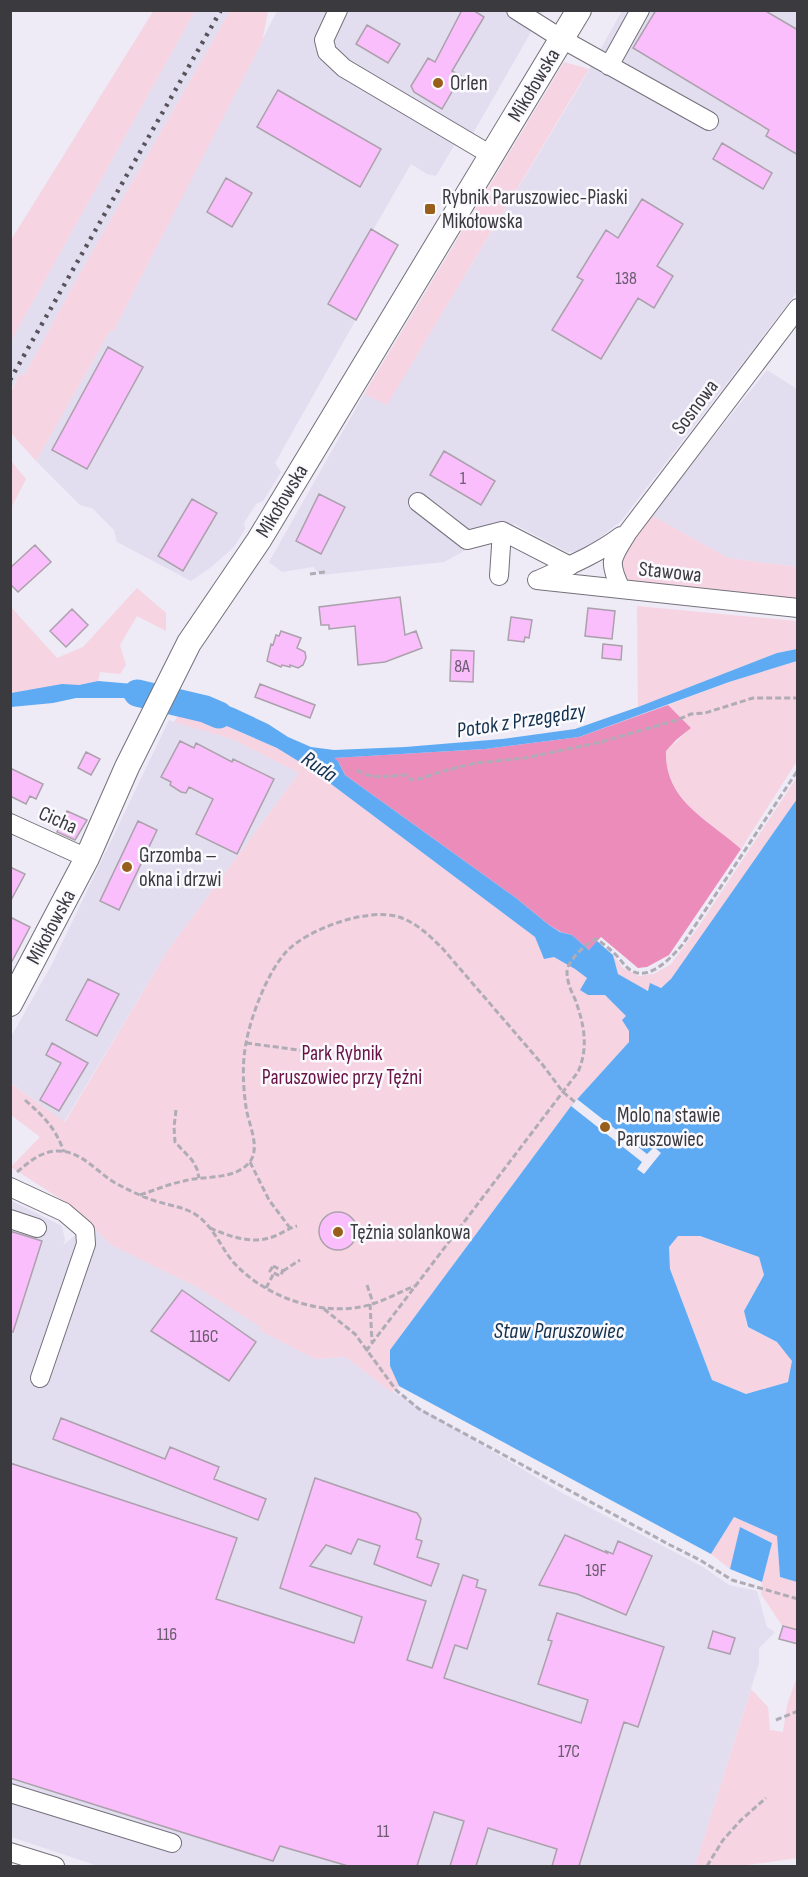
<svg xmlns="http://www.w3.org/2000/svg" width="808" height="1877" viewBox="0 0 808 1877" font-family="'Sofia Sans Condensed',sans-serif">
<rect width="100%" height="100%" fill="#eeeaf6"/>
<!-- built -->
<path fill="#e3ddf0" d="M195,11H230L79,275L25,374L18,376L11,390V341Z
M277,11H543L472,135L458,139L436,176L427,174L411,164L373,230L398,245L275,463L281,472L263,501L256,504L244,523L245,529L234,547L210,568L191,581L117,542L114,530L92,508L80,505L36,461L110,331L116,330V326Z
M622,11H797V292L621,521L592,544L578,551L567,552L514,524L444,562L321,575L313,567L282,572L269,562L364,394L387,404L578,89Z
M767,370L797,389V567L728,558L651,515Z
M169,720L232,739L299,773L168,950L64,1122L11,1083V1037L52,964Z
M10,1200L62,1226L65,1240L63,1245L90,1224L111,1245L197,1287L262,1327L259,1330L315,1359L346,1357L382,1385L562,1493L703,1567L729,1585L757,1591L767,1627L775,1632L759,1648V1663L695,1866H98L11,1837Z"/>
<!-- green -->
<path fill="#f6d4e2" d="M154,10L195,11L11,341V240Z
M230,11H268L262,42L116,326V330L110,331L36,461L11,433V393L18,376L25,374L79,275Z
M564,62L589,69L387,405L364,394Z
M11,461L26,479L11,508Z
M651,515L728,558L797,567V599L630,581L623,576L620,558Z
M137,588L166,613V631L137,616L120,645L126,665L120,674L100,672L98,681L79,685H62L11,693V607L57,658L83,647Z
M637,606L797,621V649L777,653L638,707Z
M797,661V761L741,849C710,822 664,799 666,751L691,728L668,705L729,682Z
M183,707L277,748L311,769L535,937L544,959L554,957L575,969L587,978L581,990L588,995H605L627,1016L622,1020L629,1031V1042L571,1106L390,1350V1366L399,1386L391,1392L346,1357L315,1359L259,1330L261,1327L197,1287L111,1245L73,1207L11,1167L40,1137L11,1115L10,1083L65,1122L168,950L299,773L232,739L174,722Z
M797,777V799L671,980C648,999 640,987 618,974L613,955L623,968L639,976L654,974L671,964L699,926Z
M678,1236H699L759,1257L764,1275L744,1311L747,1327L777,1342L793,1361L788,1382L746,1394L712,1380L670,1269L669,1247Z
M734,1517L777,1536L780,1577L797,1582V1631L783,1627L761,1594L762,1582L772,1543L740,1528L730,1569L711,1554Z
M797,1677V1858L740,1866H695L751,1689L768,1707L770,1730L783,1732L787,1705Z"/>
<!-- forest -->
<path fill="#ec8cba" d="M668,705L691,728L676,740L666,751C664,801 710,821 741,849L669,955L647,967L638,968L601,937L589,950L572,935L561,932L549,925L516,898L345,775L338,761L332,758L485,749L579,737Z"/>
<!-- water -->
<path fill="#5fabf3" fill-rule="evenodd" d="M797,649V661L729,682L579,737L485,749L334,758L338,761L345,775L516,898L549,925L560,932L572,935L589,950L597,941L613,955L618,974L648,991L650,983L661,988L671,979L797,799V1582L780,1577L777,1536L734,1517L711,1554L399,1386L390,1366V1350L571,1106L629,1042V1031L622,1020L626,1016L605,995H588L580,990L587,978L575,969L554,957L544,959L535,937L311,769L277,748L183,707L191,693L234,708L268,724L288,737L311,747L334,750L405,747L502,739L575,729L638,707L777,653ZM678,1236H700L759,1257L764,1275L744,1311L748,1327L777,1342L792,1361L788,1382L746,1394L712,1380L670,1269L669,1247Z
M98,681L157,686L149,702L123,698H76L53,703L11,707V693L62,684L79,685Z
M740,1527L772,1543L762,1582L730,1569Z"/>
<!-- pier -->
<path fill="#eeeaf6" d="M577,1099L647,1154L654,1147L661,1153L644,1174L637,1169L642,1162L571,1106Z"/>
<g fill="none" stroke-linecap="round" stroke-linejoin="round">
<!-- river -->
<path stroke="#5fabf3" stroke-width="27" d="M137,693L205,709L219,715"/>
</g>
<!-- building -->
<path fill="#f9befb" stroke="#aaa1aa" stroke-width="1.5" d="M462,10H473L484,17L452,71L461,76L442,109L414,92L411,86L428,58L435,62Z
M656,10H764L798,30V155L766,136L769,130L633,48Z
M367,25L400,44L388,63L356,44Z
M278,90L381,149L360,187L257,127Z
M722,143L772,173L763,189L713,159Z
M226,178L252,193L232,227L207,212Z
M642,199L683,224L657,266L673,276L654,308L638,298L601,359L552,330L583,280L577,277L606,230L618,238Z
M371,229L398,245L356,320L328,304Z
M108,347L143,367L87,469L52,450Z
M444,451L495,481L481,505L430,475Z
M319,494L345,507L321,554L296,541Z
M192,499L217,513L183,571L158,556Z
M35,545L51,562L18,592L10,584V568Z
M400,597L405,635L416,631L422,648L385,662L358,665L355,626L329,629V625H321L319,607Z
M588,608L615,611L612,639L585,636Z
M72,609L88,625L66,647L50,631Z
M511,617L532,620L529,638L525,637L524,642L508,640Z
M281,631L301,638L297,648L305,652L306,658L303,665L298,668L290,665V667L282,665L281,667L267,661L271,644L273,645L276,635L279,636Z
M603,644L622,646L621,660L602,658Z
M451,650L474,651L473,682L450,681Z
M260,684L315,705L310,718L255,697Z
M180,741L194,748L196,743L232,762L233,759L274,779L237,854L196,834L213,799L189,787L186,793L181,792L170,785L171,782L161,777Z
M86,752L100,759L91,775L78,768Z
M10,768L43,784L36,799L30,796L26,804L10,796Z
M67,811L87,820L75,840L57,832Z
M138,821L157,830L119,910L100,901Z
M10,867L25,874L10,902Z
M10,917L30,927L10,965Z
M88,979L119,994L97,1036L66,1020Z
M52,1043L88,1063L59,1111L40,1100L61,1063L46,1055Z
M319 1231a19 19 0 1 1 38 0a19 19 0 1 1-38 0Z
M10,1231L42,1241L13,1332H10Z
M182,1290L256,1342L229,1381L151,1331Z
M61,1418L165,1459L170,1447L219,1467L214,1479L266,1499L258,1520L53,1439Z
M10,1463L237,1538L216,1599L354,1643L362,1617L280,1588L315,1478L417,1513L421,1519L416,1539L422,1541L417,1557L439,1564L431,1586L374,1564L380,1546L358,1539L351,1554L326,1545L310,1566L426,1601L407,1660L432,1668L463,1575L478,1580L476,1587L486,1590L467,1649L455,1645L444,1678L581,1723L588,1700L538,1684L552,1641L548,1640L557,1613L664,1647L638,1727L624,1722L579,1866H552L557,1849L488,1828L476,1866H450L464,1821L434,1812L417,1866H348L280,1846L273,1861L10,1778Z
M565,1535L607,1553L606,1551L613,1554L618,1541L652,1556L626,1615L577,1594L539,1585Z
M783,1626L798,1630V1644L779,1639Z
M713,1631L735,1638L730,1654L708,1648Z"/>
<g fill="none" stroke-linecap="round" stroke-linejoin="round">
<defs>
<path id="minor" d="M338,10L324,40L327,52L344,68L491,155
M516,10L562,39L709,121
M609,66L640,10
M418,502L467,540L502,531L499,576
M502,531L570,566
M540,579C568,566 596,555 621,536
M537,580L798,608
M621,589C607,560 612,558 628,532L798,308
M10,823L87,858
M10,1187L64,1212L85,1230L86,1244L40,1378
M10,1219L37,1228
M10,1793L172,1843
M10,1852L55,1866"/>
<path id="major" d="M10,1004L87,858L127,767L189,643L259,540L579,10"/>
</defs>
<!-- minor casing -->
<use href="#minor" stroke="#74717b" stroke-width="20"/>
<!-- major casing -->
<use href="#major" stroke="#74717b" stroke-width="26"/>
<!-- path -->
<path stroke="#afacb6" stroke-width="3" stroke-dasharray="6 3" stroke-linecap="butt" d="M310,574L325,572
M357,770C372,780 388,776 405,775L412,780L419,779L447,770L476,763L525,758L601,742L677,720L691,714L705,713L753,698H798
M246,1043L306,1051
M25,1100C44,1117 55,1127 64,1152
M176,1110L174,1127L175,1142L192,1160L197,1169L199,1178
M250,1162L269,1200L290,1228
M17,1172C29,1162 40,1152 56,1151C83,1150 97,1174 119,1185C134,1193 150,1200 166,1204C178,1207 189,1209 199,1217C215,1229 222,1250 235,1264C265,1296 317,1315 360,1307C379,1304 397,1293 415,1286
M140,1195C155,1190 169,1184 184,1181C205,1175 237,1181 251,1160C260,1145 248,1123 246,1107C243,1086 242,1064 246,1043C251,1016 267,973 286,952C307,929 369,907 399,917C417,923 430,936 443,949L542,1064L563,1092L575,1102
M210,1228C231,1237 253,1245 275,1236C283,1233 289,1228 297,1226
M273,1266L283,1271L280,1276L270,1271Z
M283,1271L300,1260
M367,1285L373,1303
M266,1288L274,1273
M370,1304L372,1342
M324,1309L355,1334L396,1390L419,1409L670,1545L700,1560L732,1580L798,1599
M366,1351L578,1072C589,1047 584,1024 575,999C571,991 567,982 567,972C567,961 587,942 597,939C603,944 609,948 615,954C621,960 625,967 632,971C650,981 673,956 683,944L798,770
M776,1720L798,1711
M707,1866L723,1840L741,1820L766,1798"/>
<!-- minor -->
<use href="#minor" stroke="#fff" stroke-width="18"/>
<!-- major -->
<use href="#major" stroke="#fff" stroke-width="24"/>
<!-- rail -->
<path stroke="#56545a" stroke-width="4.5" stroke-dasharray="3 6" stroke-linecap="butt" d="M10,380L221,10"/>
</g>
<!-- markers -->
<g fill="#975f1a" stroke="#faf9fe" stroke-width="2">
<circle cx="438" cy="83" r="6"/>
<rect x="424" y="203" width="12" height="12" rx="3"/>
<circle cx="127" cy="867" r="6"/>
<circle cx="605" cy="1127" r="6"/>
<circle cx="338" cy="1232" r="6"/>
</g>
<g text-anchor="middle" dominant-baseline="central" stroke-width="5" stroke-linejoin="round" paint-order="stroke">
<!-- number labels -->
<g font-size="18" fill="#6a5b6e">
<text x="626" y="278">138</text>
<text x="463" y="478">1</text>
<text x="462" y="666">8A</text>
<text x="204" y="1336">116C</text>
<text x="596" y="1570">19F</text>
<text x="167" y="1634">116</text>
<text x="569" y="1751">17C</text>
<text x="383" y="1831">11</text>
</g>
<!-- poi labels -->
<g font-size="21" fill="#3b3a3f" stroke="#faf9fe" text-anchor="start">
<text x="450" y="83">Orlen</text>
<text x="442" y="197">Rybnik Paruszowiec-Piaski<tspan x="442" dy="24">Mikołowska</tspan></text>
<text x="139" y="855">Grzomba –<tspan x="139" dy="24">okna i drzwi</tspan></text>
<text x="617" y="1115">Molo na stawie<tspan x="617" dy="24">Paruszowiec</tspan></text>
<text x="350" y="1232">Tężnia solankowa</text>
</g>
<!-- street labels -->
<g font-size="21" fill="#3b3a3f" stroke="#faf9fe">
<text transform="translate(534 85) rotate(-59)">Mikołowska</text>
<text transform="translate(695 407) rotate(-53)">Sosnowa</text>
<text transform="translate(282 501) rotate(-59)">Mikołowska</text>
<text transform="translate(670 572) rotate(6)">Stawowa</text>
<text transform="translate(58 820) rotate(24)">Cicha</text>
<text transform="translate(51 927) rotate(-62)">Mikołowska</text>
</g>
<!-- park labels -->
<g font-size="21" fill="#681344" stroke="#faf9fe">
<text x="342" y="1053">Park Rybnik<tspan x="342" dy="24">Paruszowiec przy Tężni</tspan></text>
</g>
<!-- water labels -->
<g font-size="22" font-style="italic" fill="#12314e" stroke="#faf9fe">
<text transform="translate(521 721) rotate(-9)">Potok z Przegędzy</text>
<text transform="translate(319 767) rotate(34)">Ruda</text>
<text x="559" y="1331">Staw Paruszowiec</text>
</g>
</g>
<!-- border -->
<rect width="808" height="1877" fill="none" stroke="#3b3a3f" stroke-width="24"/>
</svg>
